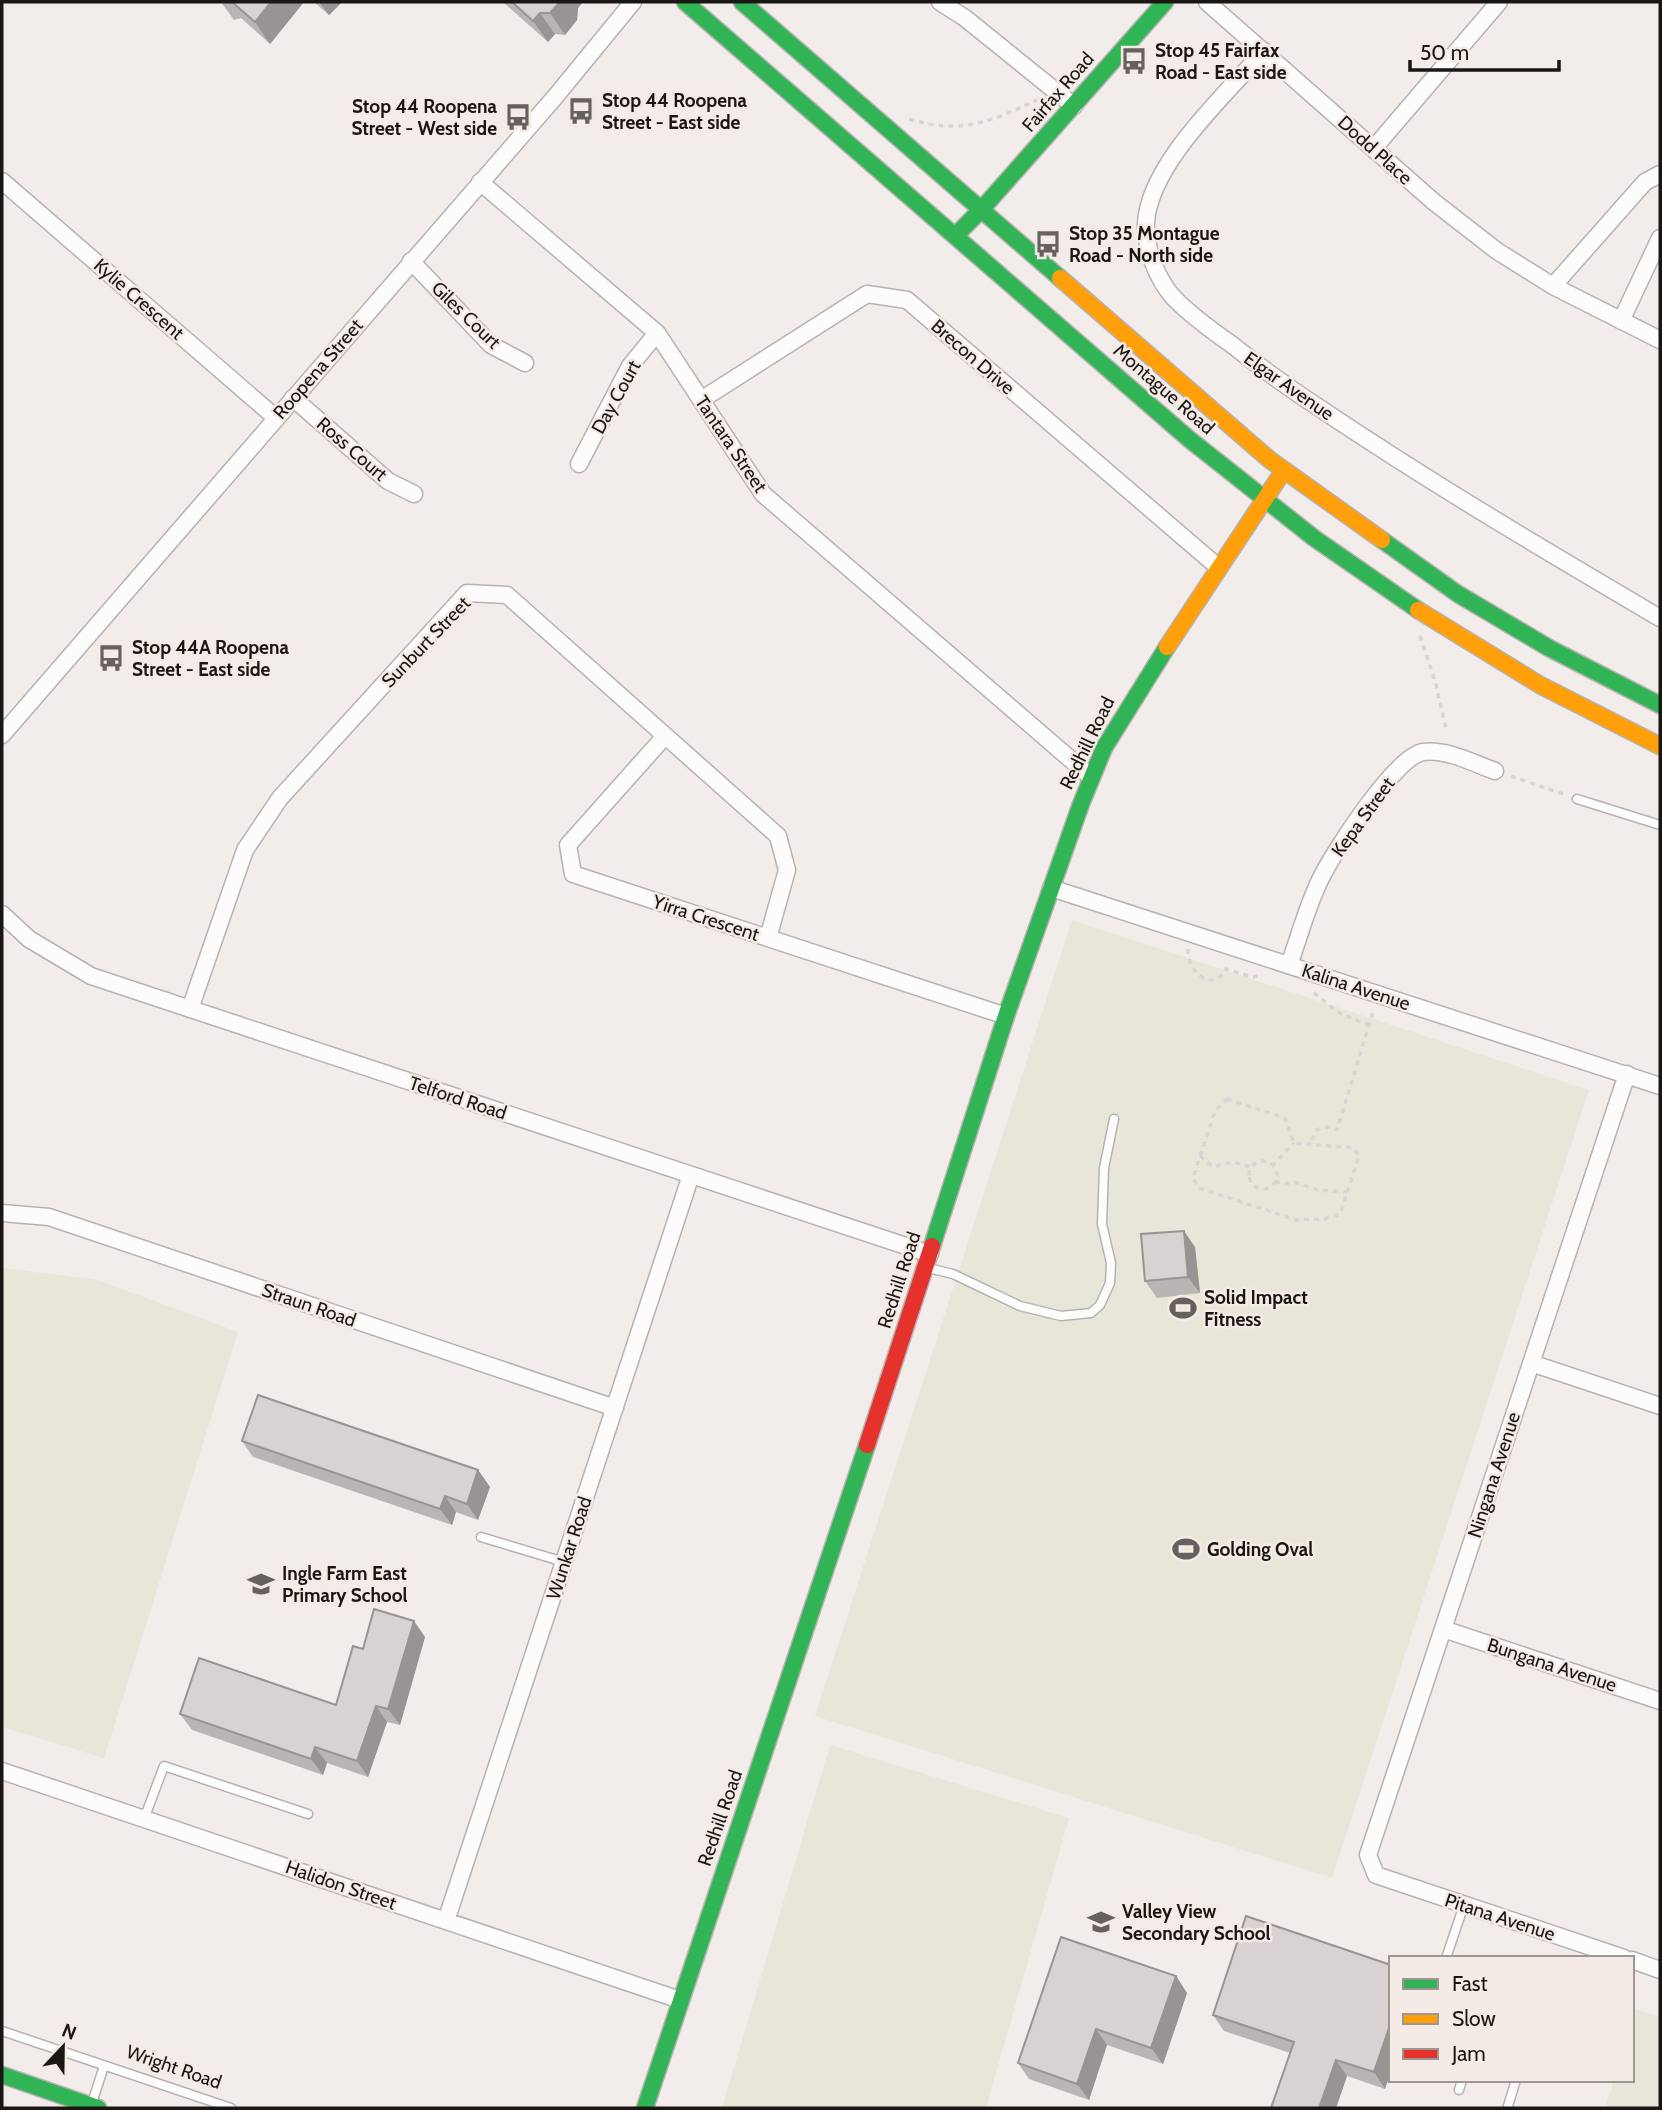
<svg xmlns="http://www.w3.org/2000/svg" width="1662" height="2110" viewBox="0 0 1662 2110" font-family="Cabin,sans-serif">
<rect width="100%" height="100%" fill="#f2ecea"/>
<!-- green -->
<path fill="#e8e6d8" d="M1072,920L1589,1090L1332,1878L815,1716Z
M2,1268L98,1280L238,1332L104,1758L2,1727Z
M830,1745L1069,1818L986,2108H722Z
M1636,2009L1660,2017V2108H1605L1614,2080H1632V2021Z"/>
<g fill="none" stroke-linecap="round" stroke-linejoin="round">
<defs>
<path id="lane" d="M1577,799L1660,825
M928,1268L953,1274L1020,1306L1061,1316L1091,1313L1100,1305L1110,1283L1111,1263L1102,1224L1104,1168L1114,1119
M481,1537L564,1562
M144,1819L164,1766L308,1814
M1446,1958L1464,1905
M2,2031L231,2108
M1459,2090L1462,2080
M92,2103L104,2066
M1508,2106L1516,2080"/>
<path id="street" d="M940,2L965,18L1074,106
M1207,2L1434,202L1497,251L1553,286L1660,340
M1264,51C1226,94 1148,165 1146,224C1145,248 1157,279 1173,297C1190,315 1211,330 1231,344C1260,367 1290,389 1321,409C1431,483 1546,551 1660,618
M1374,148L1499,2
M2,181L276,418
M480,182L657,333L763,494L1091,777
M411,261L491,345L525,363
M1553,286L1645,182L1660,174
M1621,321L1660,238
M293,398L388,481L414,494
M701,400L867,294L907,300L1218,567
M579,464L630,366L657,333
M2,735L555,97L633,2
M665,736L568,845L573,874L1006,1016
M1051,888L1660,1086
M2,914L29,939L91,976L930,1254
M1289,965C1300,935 1308,902 1323,874C1336,849 1396,756 1423,752C1447,749 1473,763 1495,771
M190,1009L245,850L280,798L467,593L507,595L778,836L787,870L768,938
M2,1213L49,1217L615,1408
M1531,1363L1660,1406
M1443,1629L1660,1701
M2,1771L680,2000
M446,1921L691,1175
M1624,1958L1376,1875L1368,1855L1627,1074
M1632,1960L1660,1970"/>
<path id="fast" d="M685,2L1189,439L1314,538L1418,610
M742,2L1060,278
M956,235L981,210L1165,2
M1382,540L1458,594L1549,648L1660,705
M932,1246L1006,1016L1081,804L1104,748L1167,647
M2,2075L98,2108
M645,2108L867,1445"/>
<path id="slow" d="M1060,278L1270,460L1382,540
M1418,610L1540,685L1660,746
M1167,647L1284,470"/>
<path id="jam" d="M867,1445L932,1246"/>
</defs>
<!-- lane casing -->
<use href="#lane" stroke="#b7b2b1" stroke-width="11"/>
<!-- street casing -->
<use href="#street" stroke="#b7b2b1" stroke-width="19"/>
<!-- fast casing -->
<use href="#fast" stroke="#b7b2b1" stroke-width="19"/>
<!-- slow casing -->
<use href="#slow" stroke="#b7b2b1" stroke-width="19"/>
<!-- jam casing -->
<use href="#jam" stroke="#b7b2b1" stroke-width="19"/>
<!-- path -->
<path stroke="#d7d5d4" stroke-width="3.5" stroke-dasharray="5 5" stroke-linecap="butt" d="M909,119C961,135 990,122 1037,100
M1420,636L1435,681L1446,728
M1511,776L1566,795
M1188,949C1187,972 1213,994 1226,969L1253,977L1262,975
M1314,993L1341,1014L1369,1025
M1227,1099L1285,1118L1294,1143L1354,1148L1359,1156L1340,1214L1324,1219L1296,1220L1199,1188L1193,1178L1215,1111Z
M1312,1140L1316,1130L1328,1127L1337,1130L1373,1012
M1200,1156L1213,1167L1232,1162L1251,1167
M1249 1175a14 14 0 1 1 28 0a14 14 0 1 1-28 0Z
M1272,1166L1294,1143
M1275,1181L1284,1184L1295,1182L1318,1190L1347,1192"/>
<!-- lane -->
<use href="#lane" stroke="#fdfcfc" stroke-width="8"/>
<!-- street -->
<use href="#street" stroke="#fdfcfc" stroke-width="16"/>
<!-- fast -->
<use href="#fast" stroke="#30b455" stroke-width="16"/>
<!-- slow -->
<use href="#slow" stroke="#ff9f0a" stroke-width="16"/>
<!-- jam -->
<use href="#jam" stroke="#e5322d" stroke-width="16"/>
</g>
<!-- wall -->
<path fill="#bab5b5" d="M221,2H304L270,44L241,18L234,20Z
M314,2H342L329,15Z
M503,2H583L578,8L577,20L565,35L555,34L548,42Z
M1195,1247L1200,1293L1157,1298L1145,1281Z
M242,1441L478,1470L490,1487L478,1520L456,1512L452,1525L253,1457Z
M425,1637L400,1725L387,1722L368,1777L327,1763L323,1775L192,1730L180,1714L336,1705L363,1649Z
M1391,1965L1385,2089L1347,2076L1336,2108H1271L1290,2053L1224,2031L1213,2015Z
M1176,1976L1187,1993L1163,2064L1107,2045L1089,2100L1029,2079L1018,2063Z"/>
<!-- shaded-wall -->
<path fill="#979493" d="M271,2H304L270,44L255,22Z
M319,2H342L329,15Z
M560,2H583L578,8L577,20L565,35L550,13Z
M540,13L555,34L548,42L533,21Z
M1184,1231L1195,1247L1200,1293L1188,1277Z
M478,1470L490,1487L478,1520L467,1504Z
M445,1496L456,1512L452,1525L440,1509Z
M414,1621L425,1637L400,1725L388,1709Z
M376,1706L387,1722L368,1777L357,1761Z
M315,1747L327,1763L323,1775L311,1759Z
M1176,1976L1187,1993L1163,2064L1151,2048Z
M1391,2022V2072L1385,2089L1374,2072Z
M1096,2029L1107,2045L1089,2100L1077,2084Z
M1336,2060L1347,2076L1336,2108H1319Z"/>
<!-- building -->
<path fill="#d8d3d2" stroke="#979493" stroke-width="2" d="M232,2H271L255,22Z
M512,2H560L550,13H540L533,21Z
M1184,1231L1188,1277L1145,1281L1141,1234Z
M258,1395L478,1470L467,1504L445,1496L440,1509L242,1441Z
M374,1609L414,1621L388,1709L376,1706L357,1761L315,1747L311,1759L180,1714L199,1658L336,1705L353,1646L363,1649Z
M1246,1916L1391,1965V2022L1374,2072L1336,2060L1319,2108H1271L1294,2042L1213,2015Z
M1061,1937L1176,1976L1151,2048L1096,2029L1077,2084L1018,2063Z"/>
<!-- icons -->
<defs>
<symbol id="bus-bare" viewBox="-9 -9 18 18"><path d="M-5-6H5V4H4V6H2V4H-2V6H-4V4H-5ZM-3.5-4V0h7V-4ZM-3.5 1.2v1.5H-2V1.2ZM2 1.2v1.5H3.5V1.2Z" fill="#65615f" stroke="#f5ebe6" stroke-width="2.5" paint-order="stroke"/></symbol>
<symbol id="stadium-bare" viewBox="-9 -9 18 18"><path d="M0-5a6.5 5 0 1 0 0 10a6.5 5 0 1 0 0-10ZM-3.5-1.8h7v3.6h-7Z" fill="#65615f" stroke="#f5ebe6" stroke-width="2.5" paint-order="stroke"/></symbol>
<symbol id="school-bare" viewBox="-9 -9 18 18"><path d="M0-5L7-2L0 1L-7-2ZM-4 1L0 2.5L4 1V4Q0 6-4 4Z" fill="#65615f" stroke="#f5ebe6" stroke-width="2.5" paint-order="stroke"/></symbol>
</defs>
<g fill-rule="evenodd">
<use href="#bus-bare" x="1115" y="42" width="38" height="38"/>
<use href="#bus-bare" x="562" y="92" width="38" height="38"/>
<use href="#bus-bare" x="499" y="98" width="38" height="38"/>
<use href="#bus-bare" x="1029" y="225" width="38" height="38"/>
<use href="#bus-bare" x="92" y="639" width="38" height="38"/>
<use href="#stadium-bare" x="1164" y="1289" width="38" height="38"/>
<use href="#stadium-bare" x="1167" y="1530" width="38" height="38"/>
<use href="#school-bare" x="242" y="1565" width="38" height="38"/>
<use href="#school-bare" x="1082" y="1903" width="38" height="38"/>
</g>
<g text-anchor="middle" dominant-baseline="central" stroke-width="5" stroke-linejoin="round" paint-order="stroke">
<!-- poi labels -->
<g font-size="19" font-weight="bold" fill="#191614" stroke="#f5ebe6" text-anchor="start">
<text x="1155" y="50">Stop 45 Fairfax<tspan x="1155" dy="22">Road - East side</tspan></text>
<text x="602" y="100">Stop 44 Roopena<tspan x="602" dy="22">Street - East side</tspan></text>
<text x="497" y="106" text-anchor="end">Stop 44 Roopena<tspan x="497" dy="22">Street - West side</tspan></text>
<text x="1069" y="233">Stop 35 Montague<tspan x="1069" dy="22">Road - North side</tspan></text>
<text x="132" y="647">Stop 44A Roopena<tspan x="132" dy="22">Street - East side</tspan></text>
<text x="1204" y="1297">Solid Impact<tspan x="1204" dy="22">Fitness</tspan></text>
<text x="1207" y="1549">Golding Oval</text>
<text x="282" y="1573">Ingle Farm East<tspan x="282" dy="22">Primary School</tspan></text>
<text x="1122" y="1911">Valley View<tspan x="1122" dy="22">Secondary School</tspan></text>
</g>
<!-- street labels -->
<g font-size="19" fill="#191614" stroke="#f5ebe6">
<text transform="translate(1058 92) rotate(-49)">Fairfax Road</text>
<text transform="translate(1375 150) rotate(42)">Dodd Place</text>
<text transform="translate(139 299) rotate(41)">Kylie Crescent</text>
<text transform="translate(466 315) rotate(44)">Giles Court</text>
<text transform="translate(973 357) rotate(41)">Brecon Drive</text>
<text transform="translate(318 369) rotate(-49)">Roopena Street</text>
<text transform="translate(1289 386) rotate(35)">Elgar Avenue</text>
<text transform="translate(1164 389) rotate(41)">Montague Road</text>
<text transform="translate(616 397) rotate(-61)">Day Court</text>
<text transform="translate(731 444) rotate(56)">Tantara Street</text>
<text transform="translate(352 449) rotate(41)">Ross Court</text>
<text transform="translate(426 642) rotate(-46)">Sunburt Street</text>
<text transform="translate(1087 743) rotate(-64)">Redhill Road</text>
<text transform="translate(1363 817) rotate(-54)">Kepa Street</text>
<text transform="translate(706 918) rotate(18)">Yirra Crescent</text>
<text transform="translate(1356 987) rotate(18)">Kalina Avenue</text>
<text transform="translate(458 1098) rotate(18)">Telford Road</text>
<text transform="translate(899 1280) rotate(-72)">Redhill Road</text>
<text transform="translate(309 1305) rotate(19)">Straun Road</text>
<text transform="translate(1494 1475) rotate(-72)">Ningana Avenue</text>
<text transform="translate(569 1548) rotate(-72)">Wunkar Road</text>
<text transform="translate(1552 1665) rotate(18)">Bungana Avenue</text>
<text transform="translate(720 1818) rotate(-71)">Redhill Road</text>
<text transform="translate(341 1885) rotate(19)">Halidon Street</text>
<text transform="translate(1500 1917) rotate(18)">Pitana Avenue</text>
<text transform="translate(174 2067) rotate(19)">Wright Road</text>
</g>
</g>
<!-- border -->
<rect width="1662" height="2110" fill="none" stroke="#191614" stroke-width="7"/>
<!-- legend -->
<rect x="1389" y="1956" width="245" height="126" fill="#f5ebe6" stroke="#9d9692" stroke-width="2"/>
<rect x="1403" y="1979" width="35" height="10" fill="#30b455" stroke="#9d9692" stroke-width="2"/>
<text x="1452" y="1991" font-size="21" fill="#191614">Fast</text>
<rect x="1403" y="2014" width="35" height="10" fill="#ff9f0a" stroke="#9d9692" stroke-width="2"/>
<text x="1452" y="2026" font-size="21" fill="#191614">Slow</text>
<rect x="1403" y="2049" width="35" height="10" fill="#e5322d" stroke="#9d9692" stroke-width="2"/>
<text x="1452" y="2061" font-size="21" fill="#191614">Jam</text>
<!-- north arrow -->
<g transform="translate(63 2047) rotate(22)" stroke="#f5ebe6" stroke-width="5" paint-order="stroke">
<path d="M0-5L12 26L0 18L-12 26Z" fill="#191614"/>
<text y="-10" font-size="19" font-weight="bold" text-anchor="middle" fill="#191614">N</text>
</g>
<!-- scale -->
<path d="M1410 60v10h149v-10" fill="none" stroke="#191614" stroke-width="3.5"/>
<text x="1420" y="60" font-size="21" fill="#191614" stroke="#f5ebe6" stroke-width="5" paint-order="stroke">50 m</text>
</svg>
